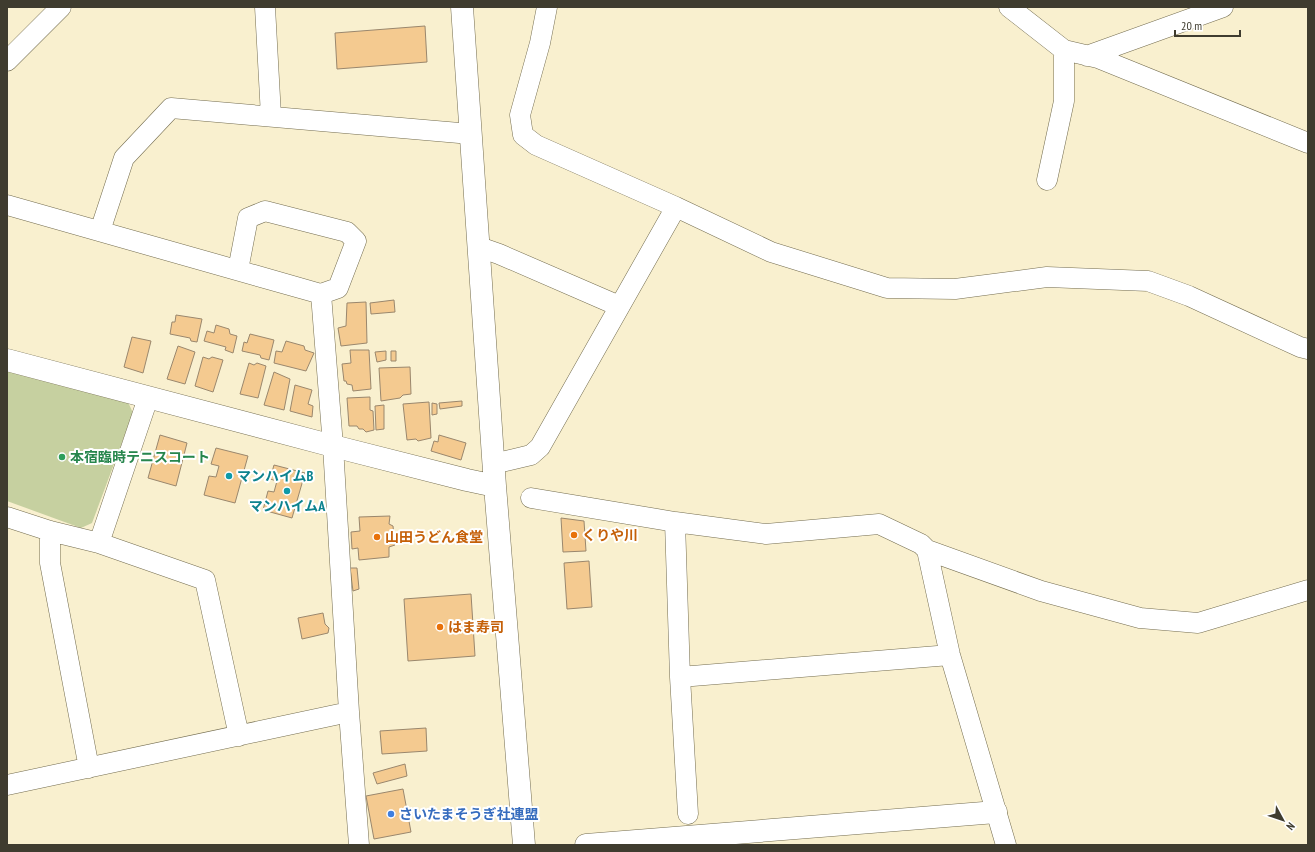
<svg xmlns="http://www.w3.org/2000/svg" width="1315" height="852" viewBox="0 0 1315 852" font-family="'PT Sans Narrow','Noto Sans JP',sans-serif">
<rect width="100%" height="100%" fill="#f9f0cf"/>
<!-- green -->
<path fill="#c6d0a0" d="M7,371L128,402L133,413L92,523L81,528L7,501Z"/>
<!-- building -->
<path fill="#f4ca90" stroke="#9a876d" d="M425,26L427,62L337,69L335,33Z
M394,300L395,312L371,314L370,303Z
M366,302L367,343L341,346L338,328L346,326L347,303Z
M176,315L202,319L197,342L191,341L190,338L170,334L172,322H175Z
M216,325L229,329L230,334L237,336L233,353L225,350L226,347L204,341L207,331L214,333Z
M250,334L274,340L269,360L261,358L260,355L242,351L244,342L247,343Z
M132,337L151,341L143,373L124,367Z
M286,341L304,346L305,350L314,353L306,371L274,363L276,351L282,352Z
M178,346L195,352L185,384L167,379Z
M350,350H369L371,389L353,391L352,385L347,384L346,381H344L342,364L351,363Z
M386,351V360L377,362L375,352Z
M391,351H396V361H391Z
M203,357L209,359L212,357L223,360L213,392L195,386Z
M249,363L254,365L257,363L266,366L258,398L240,394Z
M410,367L411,394L403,395L400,398L381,401L379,368Z
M274,372L290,379L284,410L264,405Z
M295,385L312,390L308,404L313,406L312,417L290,411Z
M370,397V410L373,411L374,430L366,432L363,429H359L357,426H349L347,398Z
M462,401V406L440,409L439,403Z
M429,402L431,438L418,441L416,439L407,440L403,404Z
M432,403L437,404V414L432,415Z
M384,405V429L376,430L375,406Z
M160,435L187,443L176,486L148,478Z
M439,435L466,443L461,460L431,451L434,441L438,442Z
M216,448L248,456L235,503L204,495L209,476L216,477L219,466L211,464Z
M274,465L305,473L292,518L263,510L268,491L274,492L277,481L270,479Z
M390,516L389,524L393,526L395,545L389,547V557L359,560L358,548L352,549L351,532L360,531L359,517Z
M561,518L584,521L586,551L563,552Z
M589,561L592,607L567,609L564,563Z
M350,568H357L359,589L353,591Z
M471,594L475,656L408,661L404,599Z
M323,613L325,624L329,628L328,633L302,639L298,618Z
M426,728L427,751L382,754L380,731Z
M405,764L407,776L377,784L373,773Z
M403,789L411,832L374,839L366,796Z"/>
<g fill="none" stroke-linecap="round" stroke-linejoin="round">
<defs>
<path id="minor" d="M265,7L271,116
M547,7L540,43L520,115L523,135L536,145L676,207L771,252L887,288L955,289L1047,277L1148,281L1189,296L1300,347L1308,349
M1009,7L1064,50L1098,58L1308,143
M1087,56L1223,7
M7,61L61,7
M1047,180L1064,101V50
M7,205L321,294L333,446L349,712L359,845
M100,231L124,158L171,108L471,134
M479,247L499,254L619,306
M238,270L248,218L265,211L347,232L356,241L338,288L321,294
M493,464L531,455L540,447L676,207
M531,498L675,522L766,534L879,524L921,544L927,550L1041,591L1140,618L1198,623L1308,590
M7,517L50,531L99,543L205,580L239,736
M675,522L680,677L688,814
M50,531V563L89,768
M99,543L148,398
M927,550L950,655L1006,845
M680,677L950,655
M7,785L349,712"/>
<path id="tertiary" d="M462,7L495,486L524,845
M7,360L333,446L467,480L495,486
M586,845L996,812"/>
</defs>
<!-- minor casing -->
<use href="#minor" stroke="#746d50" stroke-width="21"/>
<!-- tertiary casing -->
<use href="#tertiary" stroke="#746d50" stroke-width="23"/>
<!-- minor -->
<use href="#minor" stroke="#fff" stroke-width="20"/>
<!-- tertiary -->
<use href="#tertiary" stroke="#fff" stroke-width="22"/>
</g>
<!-- markers -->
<circle fill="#2e9e5b" stroke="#fff" stroke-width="1.5" cx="62" cy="457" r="4"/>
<g fill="#0f9aa8" stroke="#fff" stroke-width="1.5">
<circle cx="229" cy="476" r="4"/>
<circle cx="287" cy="491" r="4"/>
</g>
<g fill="#e8710a" stroke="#fff" stroke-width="1.5">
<circle cx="574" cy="535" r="4"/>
<circle cx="377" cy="537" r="4"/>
<circle cx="440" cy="627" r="4"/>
</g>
<circle fill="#3f7fe0" stroke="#fff" stroke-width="1.5" cx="391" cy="814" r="4"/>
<g text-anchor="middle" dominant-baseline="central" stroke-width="4" stroke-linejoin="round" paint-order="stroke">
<!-- leisure labels -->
<g font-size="14" font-weight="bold" fill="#27864d" stroke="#fff" text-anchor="start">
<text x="70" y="457">本宿臨時テニスコート</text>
</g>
<!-- culture labels -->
<g font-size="14" font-weight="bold" fill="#0d838f" stroke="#fff" text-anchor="start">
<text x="237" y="476">マンハイムB</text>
<text x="287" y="506" text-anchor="middle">マンハイムA</text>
</g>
<!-- food labels -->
<g font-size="14" font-weight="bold" fill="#c56008" stroke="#fff" text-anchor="start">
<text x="582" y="535">くりや川</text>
<text x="385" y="537">山田うどん食堂</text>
<text x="448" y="627">はま寿司</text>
</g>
<!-- shop labels -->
<g font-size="14" font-weight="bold" fill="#366cbe" stroke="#fff" text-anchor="start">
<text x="399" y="814">さいたまそうぎ社連盟</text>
</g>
</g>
<!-- border -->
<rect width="1315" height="852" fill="none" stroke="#3f3c2f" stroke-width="16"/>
<!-- north arrow -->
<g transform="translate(1283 820) rotate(130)" stroke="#ffffff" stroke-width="3" paint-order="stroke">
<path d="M0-3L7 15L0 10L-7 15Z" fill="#3f3c2f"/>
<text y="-6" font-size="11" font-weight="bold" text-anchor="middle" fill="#3f3c2f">N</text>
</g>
<!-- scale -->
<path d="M1175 30v6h65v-6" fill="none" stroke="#3f3c2f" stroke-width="2"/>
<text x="1181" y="30" font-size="12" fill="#3f3c2f" stroke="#ffffff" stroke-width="3" paint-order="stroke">20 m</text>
</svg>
